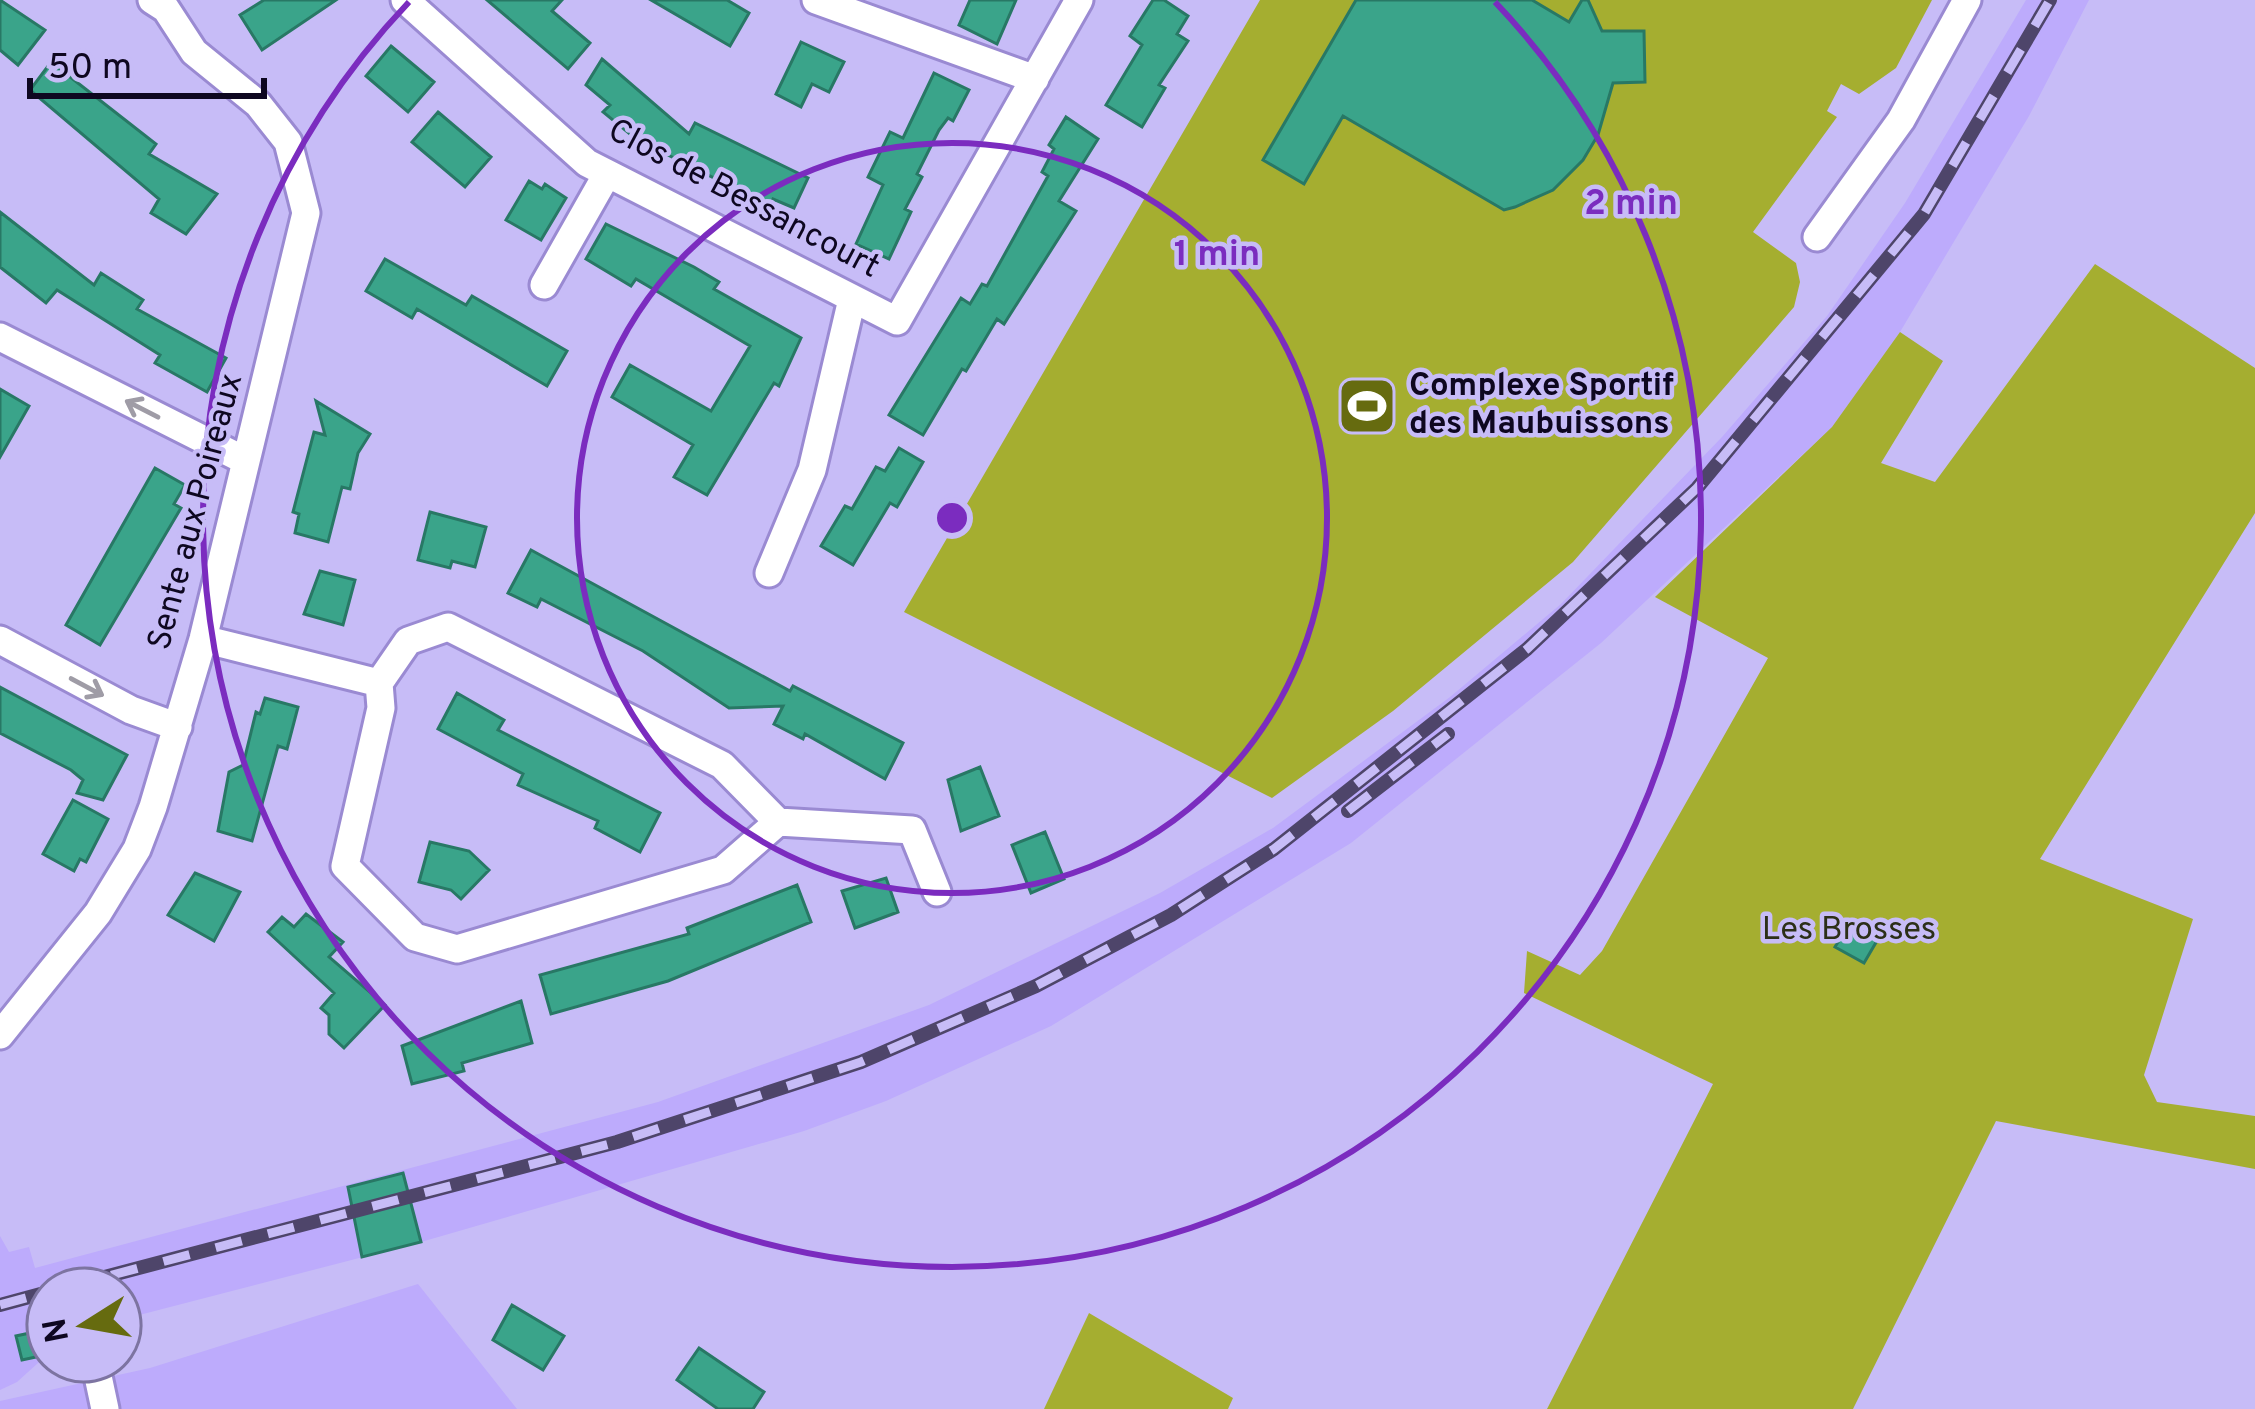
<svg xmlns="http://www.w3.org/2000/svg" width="2255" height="1409" viewBox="0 0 2255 1409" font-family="Overpass,sans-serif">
<rect width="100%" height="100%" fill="#c7bcf7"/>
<!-- built -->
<path fill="#bdabfc" d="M2026,0H2089L2029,116L1900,332L1832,427L1601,643L1351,843L1051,1026L886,1101L804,1131L421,1242L120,1320V1289H48V1354L17,1382L0,1390V1236L9,1252L29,1247L35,1268L658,1102L929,1005L1160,893L1273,828L1450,697L1561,604L1722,437L1827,316L1905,203Z
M418,1284L517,1409H0V1401L150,1368Z"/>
<!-- green -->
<path fill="#a5ae30" d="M1260,0H1932L1896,68L1859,94L1841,84L1827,111L1837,117L1753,232L1796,263L1800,282L1794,307L1573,562L1393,711L1272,798L904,612Z
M2095,264L2255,368V513L2040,859L2193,919L2144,1075L2157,1102L2255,1116V1169L1996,1121L1853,1409H1547L1713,1084L1524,993L1527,951L1580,975L1602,951L1768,658L1655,597L1832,427L1900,332L1943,361L1881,463L1935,482Z
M1089,1313L1233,1398L1228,1409H1044Z"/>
<!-- building -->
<path fill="#3aa48a" stroke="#287865" stroke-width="3" d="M0,0L45,30L18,65L0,50Z
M264,0H336L262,50L240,15Z
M487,0H562L552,11L590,43L568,69Z
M651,0H727L749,13L730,46Z
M970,0H1016L997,44L959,25Z
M1153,0H1164L1188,16L1177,34L1188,41L1159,85L1165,88L1142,127L1106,105L1142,45L1130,36Z
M1356,0H1532L1569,22L1582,0H1588L1602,31H1644L1645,82L1613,83L1598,135L1583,160L1553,190L1515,207L1504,210L1343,116L1304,184L1263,160Z
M801,42L844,62L829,92L812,84L801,107L776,94Z
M391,46L434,82L408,112L366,76Z
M602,59L689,134L695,123L808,178L794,208L773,199L770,206L636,139L603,112L610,105L586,85Z
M51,62L156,144L149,154L217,194L186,234L151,213L159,199L30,90Z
M934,73L969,90L953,121L948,118L939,130L917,174L922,177L905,209L911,212L889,259L856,244L883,185L868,177L890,132L903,138Z
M438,112L491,157L465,187L412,142Z
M1066,117L1098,139L1059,201L1076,211L1004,324L997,319L966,371L962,369L923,435L889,415L961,298L970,304L982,284L987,286L1048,176L1042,172L1054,149L1049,145Z
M529,181L542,189L545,184L566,198L541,240L506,220Z
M0,212L94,285L101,273L143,300L137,309L226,358L207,392L155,363L160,355L57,290L46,303L0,267Z
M606,224L694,267L719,282L714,289L801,338L779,386L774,383L707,495L674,477L693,445L612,397L630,365L711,411L750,346L636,279L631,286L586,259Z
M385,259L466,305L472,296L567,351L547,386L417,309L412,318L366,291Z
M0,389L29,406L0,457Z
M316,401L370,434L358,453L350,489L342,487L328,542L295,533L299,514L293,512L314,432L325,435Z
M899,448L923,462L897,507L890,503L853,565L821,546L845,506L852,509L876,467L885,471Z
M155,468L185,485L174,504L181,508L100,645L66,625Z
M430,512L486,527L475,567L452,561L450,568L418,560Z
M531,550L790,691L793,686L903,743L885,779L805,734L803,739L774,724L783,706L729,708L643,651L541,599L537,607L508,593Z
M320,571L355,580L343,625L304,614Z
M0,687L127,755L103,800L77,793L83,780L71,770L0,733Z
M457,693L504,720L498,730L660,813L640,852L595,828L598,821L518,785L523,774L438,729Z
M265,698L298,707L287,749L278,746L252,841L218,831L229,772L243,765L256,712L260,714Z
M980,767L999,816L961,831L948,780Z
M73,800L108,819L86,862L80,859L74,871L43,854Z
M1045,832L1064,879L1031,893L1012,845Z
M430,842L469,851L489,870L461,899L451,890L419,882Z
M195,873L240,892L214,941L168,915Z
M886,878L898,912L855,928L842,891Z
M797,885L811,922L668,981L551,1014L540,975L689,934L687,928Z
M306,914L343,942L329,957L385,1005L344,1048L329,1034V1015L321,1008L334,993L268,932L282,917L294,927Z
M1849,924L1878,939L1864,963L1835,947Z
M521,1001L532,1043L462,1063L464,1071L412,1084L402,1046Z
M403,1173L421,1242L362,1257L348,1187Z
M512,1305L564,1336L543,1370L493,1340Z
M39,1331L45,1355L22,1360L16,1336Z
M699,1348L764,1392L753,1409H718L677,1380Z"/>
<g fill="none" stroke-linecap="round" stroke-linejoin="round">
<defs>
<path id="street" d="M405,0L587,163L897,321L1079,0
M816,0L1035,79
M1817,237L1901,120L1967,0
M544,285L607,174
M0,337L246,461
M769,573L812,470L852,299
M448,627L722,765L778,822L723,870L457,949L415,937L345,866L381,708L379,683L408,641Z
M203,639L379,683
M0,640L131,710L178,727
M778,822L912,830L937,892
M0,1035L98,913L137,849L153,807L203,639L306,213L288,142L258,104L194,52L166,9L152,0
M95,1362L105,1409"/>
</defs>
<!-- street casing -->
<use href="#street" stroke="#9a8ad2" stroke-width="33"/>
<!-- street -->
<use href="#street" stroke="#fff" stroke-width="27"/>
<defs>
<path id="rail" d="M1348,811L1448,734
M59,1289L617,1142L861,1062L1036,986L1171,915L1274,849L1527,649L1697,488L1924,214L2050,0
M0,1305L48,1292"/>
</defs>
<!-- rail casing -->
<use href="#rail" stroke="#4e456a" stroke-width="14"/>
<!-- rail -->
<use href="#rail" stroke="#c7bcf7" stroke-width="9" stroke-dasharray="27" stroke-linecap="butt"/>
</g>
<!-- one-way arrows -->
<defs><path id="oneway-shaft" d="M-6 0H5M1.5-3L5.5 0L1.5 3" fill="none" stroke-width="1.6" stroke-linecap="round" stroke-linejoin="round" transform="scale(3)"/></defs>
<g stroke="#9f9ca6">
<use href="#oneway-shaft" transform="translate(142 409) rotate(-153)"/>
<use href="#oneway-shaft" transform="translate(87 687) rotate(28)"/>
</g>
<!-- distance rings -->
<g fill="none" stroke="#7b2cbf" stroke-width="6">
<circle cx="952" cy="518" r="375"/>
<path d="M1495 2A749 749 0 1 1 409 2"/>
</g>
<!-- icons -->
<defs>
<symbol id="stadium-square" viewBox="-11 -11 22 22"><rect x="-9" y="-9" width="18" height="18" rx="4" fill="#666b0f" stroke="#c7bcf7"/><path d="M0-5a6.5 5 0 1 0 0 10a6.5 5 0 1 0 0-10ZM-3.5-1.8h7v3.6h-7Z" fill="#fff"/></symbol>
</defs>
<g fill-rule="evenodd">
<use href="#stadium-square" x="1334" y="373" width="66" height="66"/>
</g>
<g text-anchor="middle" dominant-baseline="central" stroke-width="9" stroke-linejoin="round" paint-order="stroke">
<!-- street labels -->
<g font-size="33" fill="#0e0720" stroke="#c7bcf7">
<text transform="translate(743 200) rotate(28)">Clos de Bessancourt</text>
<text transform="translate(197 512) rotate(-75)">Sente aux Poireaux</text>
</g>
<!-- poi labels -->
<g font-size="33" font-weight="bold" fill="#0e0720" stroke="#c7bcf7" text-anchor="start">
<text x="1409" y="387">Complexe Sportif<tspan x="1409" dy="38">des Maubuissons</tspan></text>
</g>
<!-- park labels -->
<g font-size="33" fill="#2c2f18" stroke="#c7bcf7">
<text x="1849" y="931">Les Brosses</text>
</g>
</g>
<circle cx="952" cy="518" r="18" fill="#7b2cbf" stroke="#c7bcf7" stroke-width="6"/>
<g font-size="36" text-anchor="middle" font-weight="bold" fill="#7b2cbf" stroke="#c7bcf7" stroke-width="9" stroke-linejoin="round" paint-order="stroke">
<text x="1631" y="214">2 min</text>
<text x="1217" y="265">1 min</text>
</g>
<!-- north arrow -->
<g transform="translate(84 1325) rotate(259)"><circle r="57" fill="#c7bcf7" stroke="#7d74a1" stroke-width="3"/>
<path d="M0-9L21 45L0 30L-21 45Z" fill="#666b0f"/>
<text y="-18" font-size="33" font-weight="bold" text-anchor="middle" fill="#0e0720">N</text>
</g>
<!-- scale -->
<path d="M30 78v18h234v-18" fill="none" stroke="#0e0720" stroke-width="6"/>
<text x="48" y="78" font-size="36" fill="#0e0720" stroke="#c7bcf7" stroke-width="9" paint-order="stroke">50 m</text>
</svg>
